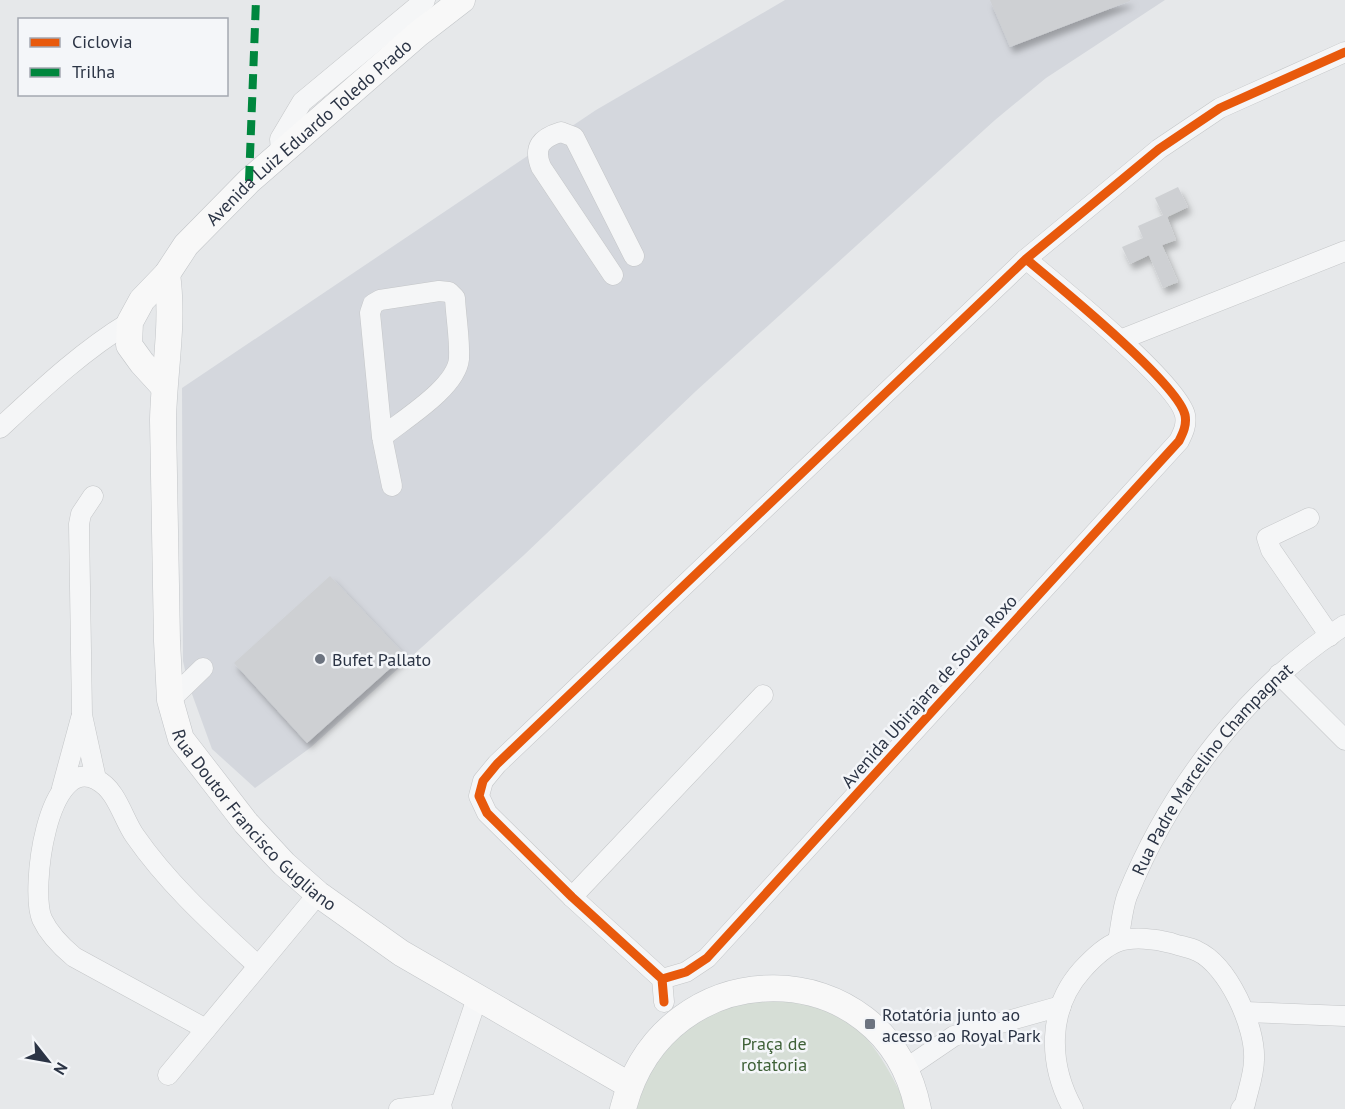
<svg xmlns="http://www.w3.org/2000/svg" width="1345" height="1109" viewBox="0 0 1345 1109" font-family="'PT Sans',sans-serif">
<defs>
<filter id="shadow"><feDropShadow dx="3.5" dy="6" stdDeviation="3" flood-color="#0004"/></filter>
</defs>
<rect width="100%" height="100%" fill="#e6e8ea"/>
<!-- built -->
<path fill="#d4d7dd" d="M785,0H1165L1046,78L995,120L696,391L524,555L310,748L255,788L212,749L188,683L183,661L182,388L596,110Z"/>
<!-- green -->
<path fill="#d6ded6" d="M744,998C767,1000 792,999 814,1004C863,1016 889,1068 908,1109H632L638,1086L679,1028Z"/>
<!-- building -->
<path fill="#ced0d3" filter="url(#shadow)" d="M990,0H1130V1L1010,47Z
M1178,187L1188,207L1167,217L1176,240L1162,245L1178,282L1163,288L1149,255L1130,264L1122,247L1143,238L1138,226L1163,215L1155,198Z
M330,576L405,655L307,743L234,663Z"/>
<g fill="none" stroke-linecap="round" stroke-linejoin="round">
<defs>
<g id="minor">
<path d="M281,151L280,139L302,102L425,0"/>
<path d="M613,275L541,167C533,147 541,138 561,132L574,137L634,256"/>
<path d="M1120,340L1345,251"/>
<path d="M0,428C42,389 82,351 130,322"/>
<path d="M382,437C404,419 456,388 459,359C460,339 456,318 455,298L449,292L439,291L380,300L373,304L370,313L382,437L392,486"/>
<path d="M93,496L81,514L79,524L82,715L96,779"/>
<path d="M1309,518L1267,538L1271,550L1330,636"/>
<path d="M1279,674L1345,740"/>
<path d="M170,700L203,668"/>
<path d="M62,788L81,718"/>
<path d="M572,897L763,695"/>
<path id="s1" d="M1118,941C1121,927 1122,910 1127,896C1170,789 1247,687 1345,625"/>
<path d="M662,979L686,972L707,958L1179,441C1183,433 1187,425 1185,415C1178,383 1056,284 1026,259"/>
<path d="M664,1002L662,979L572,897L487,813L479,796L483,781L497,764L1026,259L1159,149L1220,108L1345,52"/>
<path d="M1245,1012L1345,1016"/>
<path d="M206,1029L74,957C62,947 49,934 42,919C30,891 47,753 97,780C117,790 123,819 135,836C169,885 214,925 257,965"/>
<path d="M904,1070L954,1036L1061,1006"/>
<path d="M168,1075L318,894"/>
<path d="M399,1109L441,1104"/>
<path d="M442,1109L441,1104L477,998"/>
<path d="M1073,1109C1048,1064 1047,1009 1082,970C1092,959 1104,947 1117,942C1132,936 1156,939 1171,943C1179,946 1189,947 1197,951C1228,965 1256,1027 1254,1060C1254,1074 1248,1090 1245,1104L1241,1109"/>
</g>
<g id="major">
<path id="s2" d="M167,274C174,323 164,371 163,420L167,641L170,700L181,739L246,823L284,864L318,894L401,953L629,1085"/>
<path id="s3" d="M163,386L142,363L129,345L130,322L142,300L167,274L186,245L249,181L418,34L462,0"/>
<path d="M623,1109C664,947 886,949 918,1109"/>
</g>
</defs>
<!-- minor casing -->
<use href="#minor" stroke="#c4c6c8" stroke-width="21"/>
<!-- major casing -->
<use href="#major" stroke="#c2c5c8" stroke-width="27"/>
<!-- minor -->
<use href="#minor" stroke="#f5f6f7" stroke-width="20"/>
<!-- major -->
<use href="#major" stroke="#f8f8f8" stroke-width="26"/>
<!-- quiet -->
<path stroke="#00873e" stroke-width="8" stroke-dasharray="15 8" stroke-linecap="butt" d="M249,181L256,0"/>
<defs>
<path id="cycleway" d="M662,979L686,972L707,958L1179,441C1183,433 1187,425 1185,415C1178,383 1056,284 1026,259
M664,1002L662,979L572,897L487,813L479,796L483,781L497,764L1026,259L1159,149L1220,108L1345,52"/>
</defs>
<!-- cycleway casing -->
<use href="#cycleway" stroke="#f4f6f9" stroke-width="13"/>
<!-- cycleway -->
<use href="#cycleway" stroke="#e8590c" stroke-width="9"/>
</g>
<!-- markers -->
<g fill="#6c737f" stroke="#f4f6f9" stroke-width="2">
<circle cx="320" cy="659" r="6"/>
<rect x="864" y="1018" width="12" height="12" rx="3"/>
</g>
<g text-anchor="middle" dominant-baseline="central" stroke-width="5" stroke-linejoin="round" paint-order="stroke">
<!-- street labels -->
<g font-size="18" fill="#2b3445" stroke="#f4f6f9">
<text stroke="none"><textPath href="#s3" startOffset="339">Avenida Luiz Eduardo Toledo Prado</textPath></text>
<text transform="translate(929 691) rotate(-48)">Avenida Ubirajara de Souza Roxo</text>
<text stroke="none"><textPath href="#s1" startOffset="200">Rua Padre Marcelino Champagnat</textPath></text>
<text stroke="none"><textPath href="#s2" startOffset="576">Rua Doutor Francisco Gugliano</textPath></text>
</g>
<!-- poi labels -->
<g font-size="18" fill="#2b3445" stroke="#f4f6f9" text-anchor="start">
<text x="332" y="659">Bufet Pallato</text>
<text x="882" y="1014">Rotatória junto ao<tspan x="882" dy="21">acesso ao Royal Park</tspan></text>
</g>
<!-- park labels -->
<g font-size="18" fill="#3f6138" stroke="#f4f6f9">
<text x="774" y="1043">Praça de<tspan x="774" dy="21">rotatoria</tspan></text>
</g>
</g>
<!-- legend -->
<rect x="18" y="18" width="210" height="78" fill="#f4f6f9" stroke="#a4a8b1" stroke-width="1.5"/>
<rect x="30" y="38" width="30" height="9" fill="#e8590c" stroke="#a4a8b1" stroke-width="1.5"/>
<text x="72" y="48" font-size="18" fill="#2b3445">Ciclovia</text>
<rect x="30" y="68" width="30" height="9" fill="#00873e" stroke="#a4a8b1" stroke-width="1.5"/>
<text x="72" y="78" font-size="18" fill="#2b3445">Trilha</text>
<!-- north arrow -->
<g transform="translate(48 1061) rotate(121)" stroke="#f4f6f9" stroke-width="4.5" paint-order="stroke">
<path d="M0-4.5L10 22L0 15L-10 22Z" fill="#2b3445"/>
<text y="-9" font-size="16" font-weight="bold" text-anchor="middle" fill="#2b3445">N</text>
</g>
</svg>
